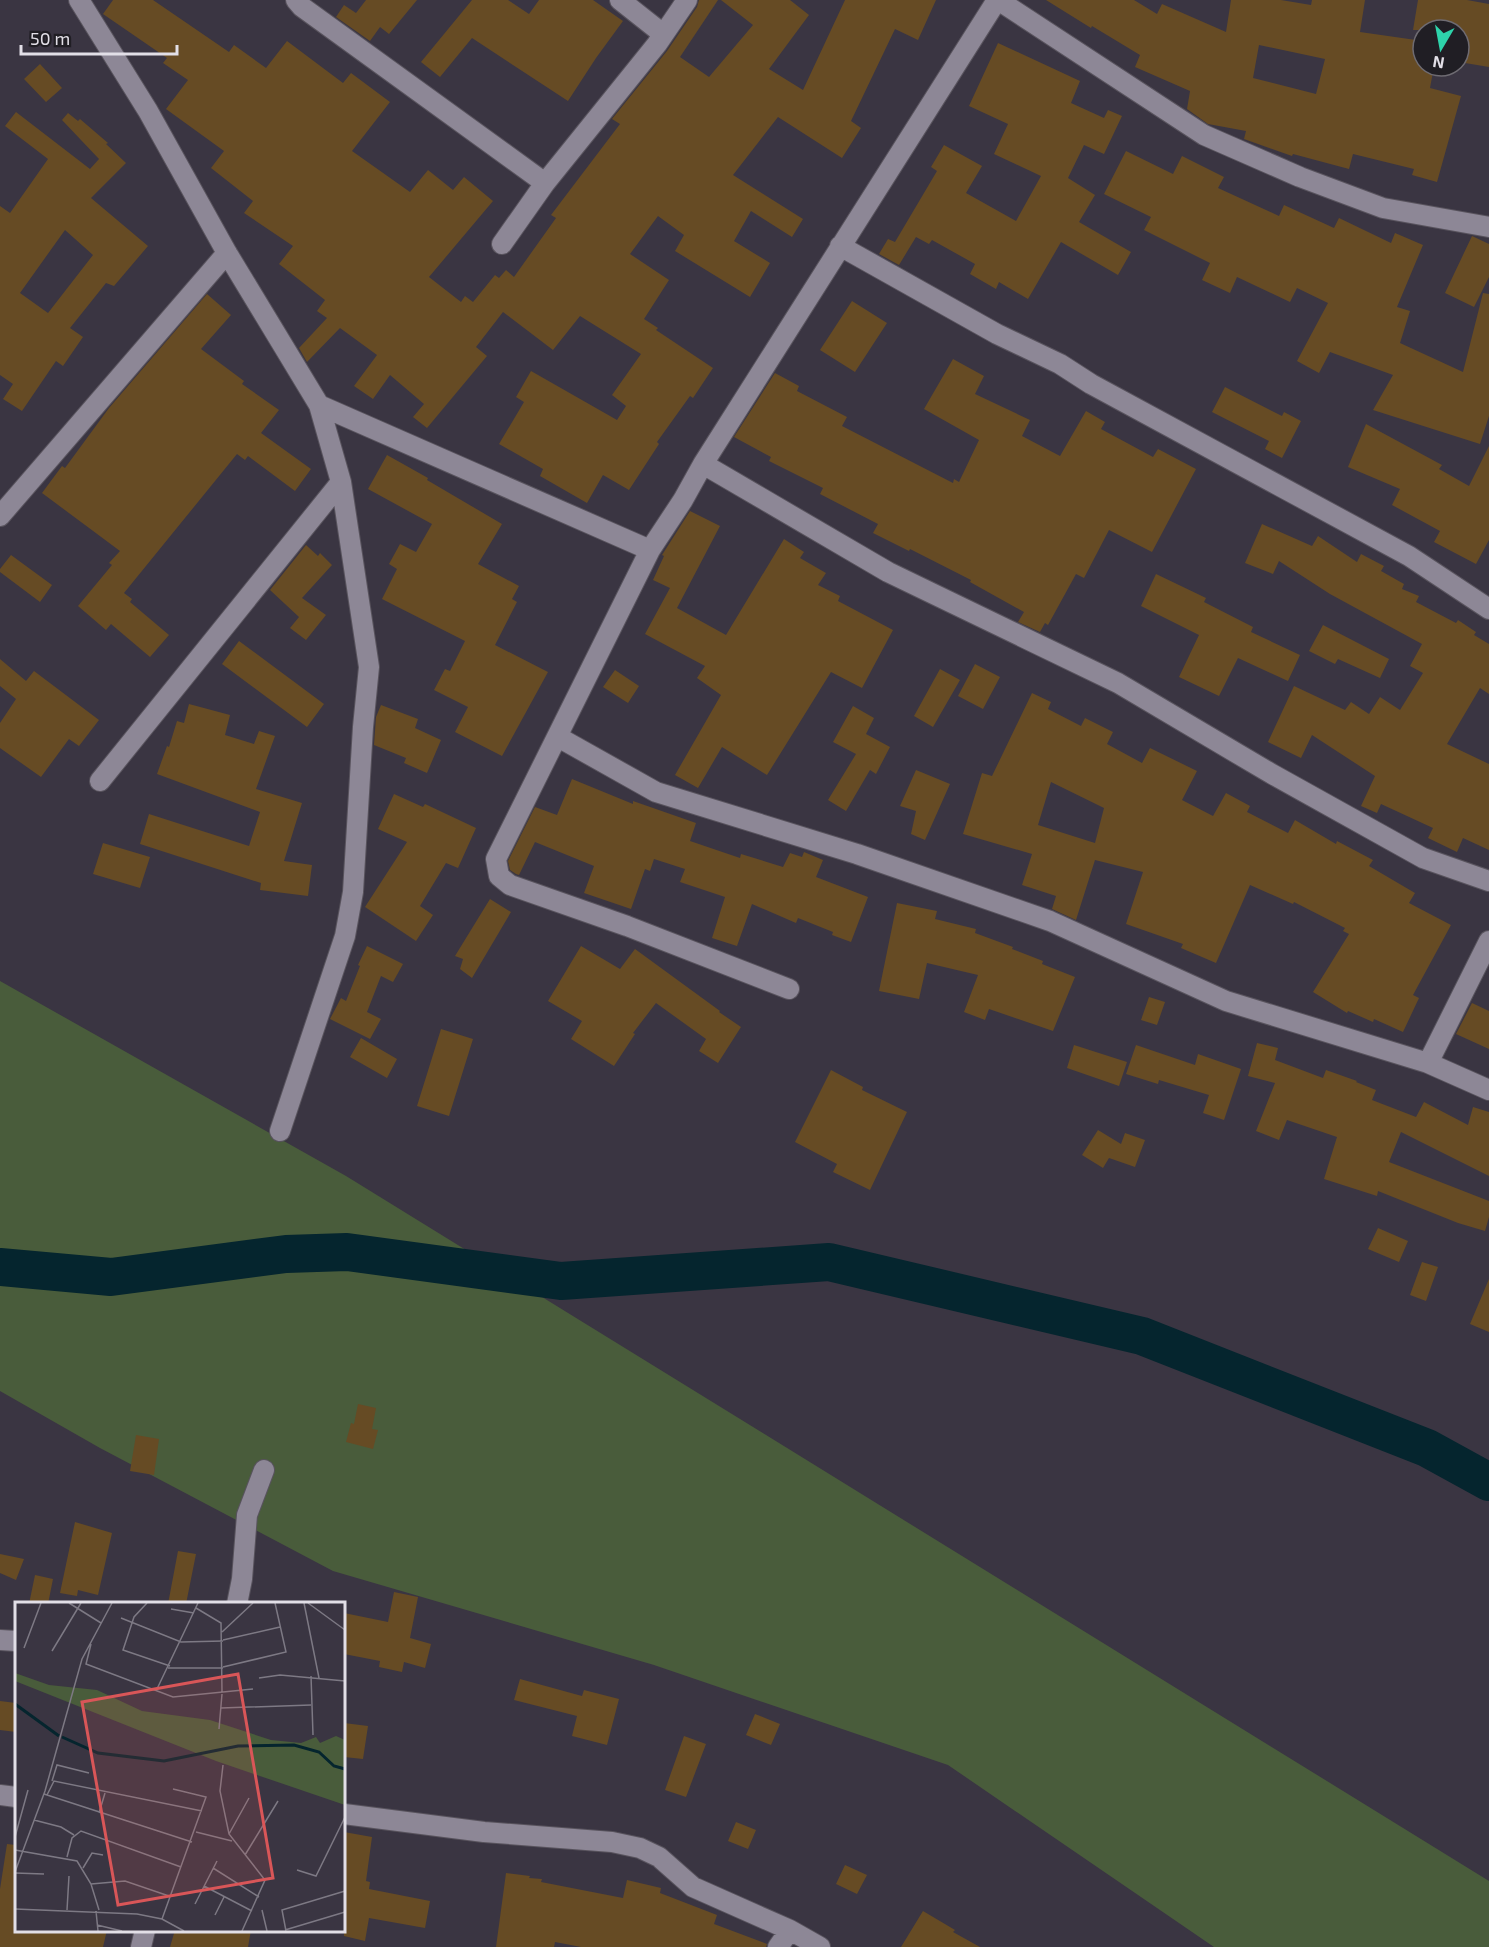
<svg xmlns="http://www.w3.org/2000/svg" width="1489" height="1947" viewBox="0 0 1489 1947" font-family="'Exo 2',sans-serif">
<rect width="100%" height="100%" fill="#3a3542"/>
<!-- green -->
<path fill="#495c3b" d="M0,981L346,1176L1489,1881V1947H1214L948,1765L654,1665L333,1571L100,1448L0,1391Z"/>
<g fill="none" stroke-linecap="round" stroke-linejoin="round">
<!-- river -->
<path stroke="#05252e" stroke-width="38" d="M0,1267L111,1277L286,1254L347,1252L561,1281L829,1262L1142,1336L1427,1448L1489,1482"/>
</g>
<!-- building -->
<path fill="#664b24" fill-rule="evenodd" d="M113,0H153L229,52L234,45L266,68L287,41L343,83L351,73L390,102L352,151L410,192L428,170L453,190L464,177L493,201L429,277L461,302L465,296L473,302L495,275L499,278L506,270L514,277L556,218L551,215L620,124L612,119L667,51L697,7L699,0H718L680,57L709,77L753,25L721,0H790L809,15L769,69L803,90L845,0H936L918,40L895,29L851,121L861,128L842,158L778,117L733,175L803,219L792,237L751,211L734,241L770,263L750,297L675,251L684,235L658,216L630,254L669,280L644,319L658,328L656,330L713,368L693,398L690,396L657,442L659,444L629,490L603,475L587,503L540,476L543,469L499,444L524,402L516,397L531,371L617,420L626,406L612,395L641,354L580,316L553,350L503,312L476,347L487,356L427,428L413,417L424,404L390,375L373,399L354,386L377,355L340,328L307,362L299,348L327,318L317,311L325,300L279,264L293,246L244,213L253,201L211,168L224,151L166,109L188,80L163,63L167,58L103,14Z
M366,0H417L389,34L380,27L370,41L336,17L344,5L356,13Z
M472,0H508L529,14L539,0H593L623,21L596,58L568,101L472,38L440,77L421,62Z
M1046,0H1134L1157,14L1162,4L1226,32L1231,0H1281L1311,5L1312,0H1365L1360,32L1423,41V66H1434L1430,88L1461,96L1437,182L1412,175L1414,169L1353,154L1349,169L1293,154L1292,156L1244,139L1246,131L1208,124L1187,109L1190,91L1135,67L1140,55L1092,26L1091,28ZM1259,45L1325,59L1316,94L1253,78Z
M1418,0H1467L1489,4V67L1459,62V30H1413Z
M998,43L1080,81L1071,103L1104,118L1108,110L1122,116L1104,154L1084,145L1068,178L1095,195L1079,222L1131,252L1118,275L1061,242L1028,299L999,282L996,289L970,274L975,264L932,240L929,244L916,237L899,265L879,254L888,239L895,242L937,171L931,167L944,145L982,166L966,193L1016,221L1041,176L994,154L1008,124L969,106Z
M40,64L62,88L46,102L24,79Z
M16,112L90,169L99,159L62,120L68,113L78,121L80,119L108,143L106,144L126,163L91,198L148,246L114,286L106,283L70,328L83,337L63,366L56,361L22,411L3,399L13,384L0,375V206L10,213L48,159L5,126ZM65,230L93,255L48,313L20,293Z
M1126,151L1173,174L1182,156L1224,177L1218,188L1279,216L1284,205L1334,228L1339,218L1391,243L1395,233L1423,245L1397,307L1410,311L1400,343L1463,372L1483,293L1489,294V416L1480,444L1373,410L1393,375L1330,352L1319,373L1297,361L1328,303L1297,288L1290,302L1237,277L1230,293L1202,280L1210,263L1144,230L1151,217L1104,194Z
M1472,236L1489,244V277L1474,307L1445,293Z
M207,294L231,315L201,349L244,381L242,384L279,410L261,433L311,469L295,491L248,456L245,460L237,454L124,593L132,599L130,602L169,635L150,657L111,624L106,630L78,606L112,565L109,563L120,551L42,493L62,466L65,468L109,408Z
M852,301L887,323L855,372L820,350Z
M953,359L984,376L975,394L1030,420L1022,436L1060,456L1086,411L1105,422L1101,429L1153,457L1158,449L1196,469L1152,552L1109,530L1084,578L1076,574L1048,625L1045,623L1040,632L1018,622L1024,612L970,582L971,580L910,549L909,551L873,533L878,524L820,494L823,488L769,461L771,457L734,437L775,373L799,386L797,391L847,417L842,426L953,483L954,479L959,482L979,440L924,409Z
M1225,387L1282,416L1284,412L1301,421L1282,458L1265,449L1269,441L1212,412Z
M1366,424L1442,465L1439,469L1469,486L1489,446V540L1476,564L1434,542L1440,531L1392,505L1400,489L1348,467Z
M387,455L428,478L427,480L502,524L478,564L519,586L512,599L517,602L495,645L548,672L502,756L455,732L468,707L434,690L445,669L450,671L465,641L382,599L397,569L389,564L400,544L416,552L432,524L368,489Z
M690,511L720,526L677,608L726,635L784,539L804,552L800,558L826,573L818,585L840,596L838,601L893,630L862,688L831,672L767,775L722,747L698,788L675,775L721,695L697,678L705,666L645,634L670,588L653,580L664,556L662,555Z
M1262,524L1312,546L1318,536L1357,562L1361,554L1384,566L1381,571L1404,584L1402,589L1419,596L1416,602L1456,623L1458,620L1476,632L1474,635L1489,644V694L1480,688L1447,744L1489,764V850L1463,838L1457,852L1428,838L1433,828L1381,804L1377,813L1361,806L1375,776L1312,735L1301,758L1268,742L1294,686L1345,710L1351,702L1369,714L1380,697L1400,710L1423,673L1410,666L1422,644L1330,594L1279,561L1273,574L1245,563Z
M306,545L318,556L320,553L332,565L302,598L326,615L306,640L290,628L299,617L270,590Z
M11,555L52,585L40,602L0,572V569Z
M1156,574L1206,598L1204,602L1253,627L1251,632L1300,655L1288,681L1238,658L1219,696L1179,677L1199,635L1141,606Z
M1323,625L1389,659L1380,678L1338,659L1335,664L1309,651Z
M239,641L324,704L307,727L222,664Z
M0,659L26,681L34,671L99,720L79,746L69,739L41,777L0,748V723L16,699L0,686Z
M975,664L1000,677L983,709L958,696Z
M940,669L960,680L933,727L914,716Z
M615,670L639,686L628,703L603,687Z
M1032,693L1051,702L1048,709L1081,726L1085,718L1113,732L1107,744L1142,763L1150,748L1197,771L1182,800L1213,816L1226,793L1250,806L1247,812L1288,833L1295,820L1336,844L1337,841L1373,860L1369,866L1415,893L1409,903L1451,925L1413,995L1419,998L1403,1032L1374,1019L1373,1022L1348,1011L1347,1013L1313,992L1349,934L1343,931L1345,928L1294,902L1293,904L1250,885L1216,963L1181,948L1183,944L1126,924L1143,872L1095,860L1076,920L1052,909L1056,896L1022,885L1032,854L963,834L982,773L992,776ZM1051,782L1104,808L1095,843L1038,825Z
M189,704L230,715L225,735L254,744L259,731L275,736L256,789L302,803L284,861L312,865L308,896L260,890L261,883L140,844L149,814L249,846L260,812L157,774L167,746L169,747L177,721L184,723Z
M381,705L418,719L415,728L441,740L427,773L404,763L406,758L374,745L376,717Z
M853,706L874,718L866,734L890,747L876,774L870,770L846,811L828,800L856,754L833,742Z
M916,770L950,784L925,840L911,834L916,811L900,806Z
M572,779L633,804V801L696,823L690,841L740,858L741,854L783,867L790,853L802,857L804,852L823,860L816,877L868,897L851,942L832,935L833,932L798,918L796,923L752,904L737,946L712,938L725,897L680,882L685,869L654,859L650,871L645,869L631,909L584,893L594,866L535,842L519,875L516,874L510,870L508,861L535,807L557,815Z
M394,794L423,807L425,804L476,828L458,868L446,863L420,906L433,915L416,941L365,907L407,842L378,829Z
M103,843L150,857L140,888L93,874Z
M490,899L511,912L472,978L460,969L463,959L455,956Z
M897,903L937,911L935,919L976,929L975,933L1013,947L1012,949L1043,961L1042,964L1075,977L1053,1031L989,1009L985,1020L964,1012L978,975L927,963L919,999L879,991Z
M367,946L403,964L393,982L381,976L367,1012L381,1019L370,1039L330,1019L341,998L346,1001L360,966L358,965Z
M581,946L620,969L635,949L720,1011L719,1012L741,1027L718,1063L699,1051L706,1039L656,1003L633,1033L635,1034L614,1066L571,1039L582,1021L548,1001Z
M1149,997L1165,1002L1157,1025L1141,1020Z
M1472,1003L1489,1011V1049L1456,1034Z
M441,1029L473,1039L449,1116L417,1106Z
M361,1038L397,1059L387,1078L350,1057Z
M1257,1043L1278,1048L1275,1060L1323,1078L1326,1070L1357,1081L1356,1082L1376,1090L1372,1100L1416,1117L1424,1102L1468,1125L1473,1107L1489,1112V1176L1401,1132L1389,1162L1489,1201V1217L1485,1231L1458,1223L1378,1191L1377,1196L1324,1179L1337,1137L1287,1120L1279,1140L1256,1131L1275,1083L1248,1076Z
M1074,1045L1127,1062L1119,1086L1067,1068Z
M1136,1045L1195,1065L1198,1054L1241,1069L1224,1120L1203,1113L1209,1095L1159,1080L1158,1084L1126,1074Z
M831,1070L863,1087L862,1090L907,1112L870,1190L833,1172L837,1164L795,1142Z
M1098,1130L1121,1144L1125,1133L1145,1140L1135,1167L1109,1158L1103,1168L1082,1155Z
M1378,1228L1408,1241L1399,1262L1368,1249Z
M1422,1262L1438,1267L1426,1301L1410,1295Z
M1489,1279V1332L1470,1324Z
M358,1404L376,1408L372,1429L378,1430L373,1449L346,1442L351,1423L354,1424Z
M136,1435L159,1439L154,1475L130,1471Z
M75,1522L112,1533L98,1595L78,1590L77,1596L60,1593Z
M178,1551L196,1554L186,1604H168Z
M0,1554L24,1559L16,1580L0,1573Z
M35,1575L53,1579L48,1604H29Z
M394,1592L418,1597L410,1638L431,1644L425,1668L404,1662L402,1672L379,1667L380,1661L344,1654V1613L388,1622Z
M520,1679L582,1696L584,1690L619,1699L607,1745L572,1736L577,1716L514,1700Z
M0,1701L16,1703V1732L0,1730Z
M755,1714L780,1724L771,1745L746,1735Z
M344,1723L368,1726L363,1759L344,1757Z
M684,1736L706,1744L686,1797L665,1790Z
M736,1822L756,1830L748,1849L728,1841Z
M344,1832L372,1837L366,1881L370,1882L369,1889L430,1901L425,1928L369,1918L365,1941L344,1936Z
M7,1844L16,1845V1930H107L103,1947H0V1889Z
M845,1865L867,1875L857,1894L836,1884Z
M506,1873L530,1876L529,1878L542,1879L541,1882L623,1898L627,1880L661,1888L660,1893L717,1915L714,1924L767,1944L766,1947H581L555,1942L554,1947H496Z
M923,1911L955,1930L953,1932L980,1947H901Z
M175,1930H251L248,1947H170Z"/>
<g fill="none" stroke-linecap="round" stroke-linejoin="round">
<defs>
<path id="minor" d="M79,0L148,111L227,253L319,405L341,482L369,667L363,727L353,892L345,936L280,1131
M296,0L302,7L545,183
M620,0L663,34
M998,0L1204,135L1300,177L1383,208L1489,227
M502,244L545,183L657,44L687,0
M840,246L997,334L1060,364L1091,384L1409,556L1489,609
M319,405L650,550
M703,464L888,572L1118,683L1272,774L1423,858L1489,881
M0,516L227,253
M558,737L656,792L857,854L1050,921L1226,1001L1428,1063L1489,1090
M100,781L341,482
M789,989L627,926L510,885L499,876L496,859L650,550L683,500L703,464L997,0
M1428,1063L1489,941
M237,1604L242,1579L247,1515L264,1470
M0,1640L16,1641
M0,1795L16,1797
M344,1814L484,1832L612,1842L640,1848L659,1857L693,1887L790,1930L820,1947
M141,1947L145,1930
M778,1947L790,1930"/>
</defs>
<!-- minor casing -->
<use href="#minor" stroke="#58535d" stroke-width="22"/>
<!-- minor -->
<use href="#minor" stroke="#8d8796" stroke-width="20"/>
</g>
<!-- overview -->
<g transform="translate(15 1602)">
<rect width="330" height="330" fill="#3a3542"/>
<path d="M0,71L34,83L82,88L127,109L195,118L256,138L286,141L301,135L305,141L321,134L330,138V203L201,159L0,79Z" fill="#495c3b"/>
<path fill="none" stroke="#05252e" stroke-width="3" d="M0,102L44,134M47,135L83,151L149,159L223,144L279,143L304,150L319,164L330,167"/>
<path fill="none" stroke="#7d7984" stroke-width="1.5" d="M54,1L86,21M132,1L119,15L108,48L155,64M289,1L304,76M293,1L330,28M181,6L206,21L207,90M156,7L179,11M106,16L166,40L208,39M207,30L238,1M208,38L265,25M76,42L71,62L158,95L238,87M9,46L26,1M37,49L66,1M208,65L271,50L260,1M153,66H208M296,74L298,133M244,76L265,73L330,79M141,89L183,1M206,106L296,103M204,127L207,92M208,163L205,189L214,232L250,278L227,329M37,179L42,163L74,171M29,192L177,240M32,193L39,179L187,209M84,211L90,191M19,218L46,225L59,233M181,230L217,239M214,232L234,196M0,235L13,188M0,248L62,259L76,282L84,308M230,253L263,199M52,255L57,236L66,229L166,265M68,266L77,251L88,253M198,266L244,295M282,268L301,274L330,215M0,270L30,189L67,57L97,1M0,271L29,272M76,282L110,279L154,294M189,284L237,309M180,302L202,259M0,307L122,312L147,317L169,329M52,308L54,274M247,308L252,329M81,309L83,329M200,313L209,295M147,317L191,195L158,187M82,323L107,329M270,328L330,310M271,329L267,308L330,289"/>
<path fill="#d95658" fill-opacity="0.15" stroke="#d95658" stroke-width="3" d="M223,72L258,276L103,303L67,100Z"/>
<rect width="330" height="330" fill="none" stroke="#e2dfe7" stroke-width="3"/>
</g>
<!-- north arrow -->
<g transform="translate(1441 48) rotate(190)"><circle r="28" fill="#201e24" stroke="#6e6b72" stroke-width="1.5"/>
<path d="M0-4.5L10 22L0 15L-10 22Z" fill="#2ed4ab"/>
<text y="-9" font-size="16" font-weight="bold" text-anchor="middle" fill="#e2dfe7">N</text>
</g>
<!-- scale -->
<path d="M21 45v9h156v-9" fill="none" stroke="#e2dfe7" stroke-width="3"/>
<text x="30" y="45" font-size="18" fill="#e2dfe7" stroke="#201e24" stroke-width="4.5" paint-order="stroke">50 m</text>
</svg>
